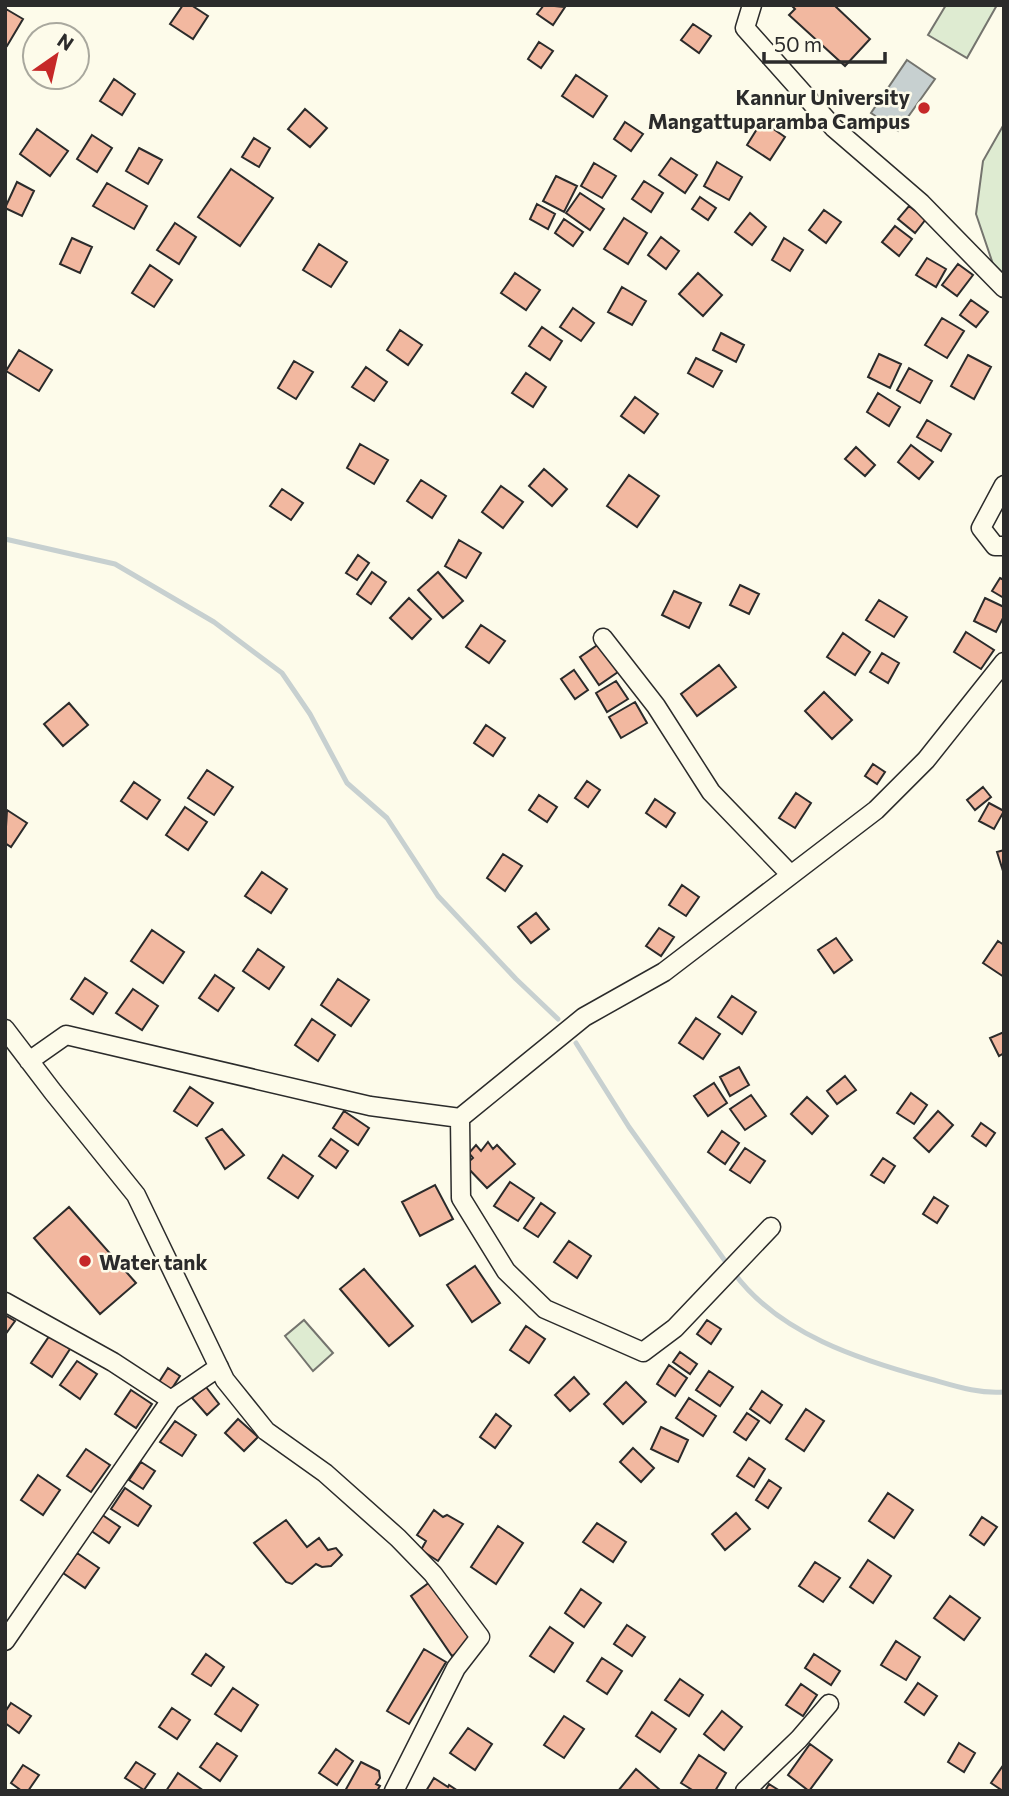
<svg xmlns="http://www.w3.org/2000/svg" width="1009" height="1796" viewBox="0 0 1009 1796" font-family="Commissioner,sans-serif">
<rect width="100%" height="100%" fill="#fdfbea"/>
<!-- green -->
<path fill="#deebd1" stroke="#74746e" stroke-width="2" d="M946,5H997L967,58L928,35Z
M1004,124V275L995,270L976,214L983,161Z
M304,1320L333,1353L313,1371L285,1336Z"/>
<!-- water -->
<path fill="#c7d0d0" stroke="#74746e" stroke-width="2" d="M907,60L935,79L898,131L871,113Z"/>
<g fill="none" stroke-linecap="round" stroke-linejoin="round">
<!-- stream -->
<path stroke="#c7d0d0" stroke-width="5" d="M5,539L115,564L214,622L282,673L310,714L347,783L387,818L438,896L516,979L558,1019
M576,1043L629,1127L728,1265
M734,1273C779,1334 860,1360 930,1379C955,1386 978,1394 1004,1392"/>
</g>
<!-- building -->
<path fill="#f2b8a0" stroke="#2b2b2b" stroke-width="2" d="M183,5H191L208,16L193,39L170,24Z
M544,5L565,7L553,25L537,14Z
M791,5H834L870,39L845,66L789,15L795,9Z
M6,9L23,19L7,46L5,45Z
M693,24L711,36L699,53L681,40Z
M539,42L553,51L541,68L528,59Z
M576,75L607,96L593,117L562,96Z
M114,79L135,94L122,115L100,101Z
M305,109L327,128L310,147L288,129Z
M762,121L785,137L770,160L747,145Z
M625,122L643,134L631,151L614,139Z
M37,129L68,151L50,176L20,154Z
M92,135L112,148L97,172L77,159Z
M254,138L270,148L259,167L242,157Z
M139,148L162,160L148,184L126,171Z
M671,158L697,175L685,193L659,175Z
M717,162L742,177L729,200L704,186Z
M594,163L616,176L602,198L581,186Z
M231,169L273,198L240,246L198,217Z
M556,176L577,186L564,212L543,201Z
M644,181L663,193L651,212L632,199Z
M17,182L34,191L22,216L5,208Z
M107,183L147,206L134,229L93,206Z
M580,193L604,209L590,230L566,213Z
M700,197L716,208L708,220L692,209Z
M537,204L555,214L548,229L530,219Z
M909,206L926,219L915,233L898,219Z
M824,210L841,222L826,243L809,230Z
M750,213L766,227L752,245L735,232Z
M624,218L647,233L628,264L604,249Z
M564,219L583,232L573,246L555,233Z
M175,223L196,237L179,264L157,250Z
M895,226L912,239L899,256L882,242Z
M661,237L679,251L666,269L648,255Z
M72,238L92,247L80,273L60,264Z
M784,238L803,250L790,271L772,260Z
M319,244L347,262L331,287L303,270Z
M927,258L946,269L936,287L916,275Z
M958,264L973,275L957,296L942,285Z
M150,265L172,280L154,307L132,293Z
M515,273L540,290L526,310L501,293Z
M698,273L722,295L703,316L679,294Z
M622,287L646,301L632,325L608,312Z
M971,300L988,312L976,327L960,315Z
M573,308L594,323L581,341L560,327Z
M942,318L964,331L947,358L925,345Z
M542,327L562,341L550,360L529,346Z
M400,330L422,345L408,365L387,350Z
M721,333L744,345L736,362L713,350Z
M19,350L52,370L39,391L6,371Z
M879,354L901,364L890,388L868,377Z
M968,355L991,367L974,399L951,386Z
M696,358L722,371L713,387L688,373Z
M294,361L313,372L296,399L278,388Z
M366,367L387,382L374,401L352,387Z
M909,368L932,381L920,403L897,390Z
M526,373L546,387L533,407L512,393Z
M878,393L900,407L889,426L867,412Z
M635,397L658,414L644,433L621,416Z
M927,420L951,434L941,451L917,437Z
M360,444L388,460L374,484L347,468Z
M911,445L933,462L919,479L898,462Z
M856,447L875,465L865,476L845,459Z
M544,469L567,489L552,506L529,486Z
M629,475L659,496L637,527L607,506Z
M421,480L446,496L432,518L407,501Z
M501,486L523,502L503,528L482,512Z
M282,489L303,503L291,520L270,506Z
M459,540L481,553L466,578L445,566Z
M358,555L369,563L357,580L346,573Z
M372,572L386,582L371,604L357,594Z
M438,572L463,601L443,618L418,590Z
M1000,578L1004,580V598L992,591Z
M740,585L759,594L749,614L730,605Z
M674,591L701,603L689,628L662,615Z
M409,598L431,619L412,639L390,618Z
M985,598L1004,607V616L996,632L974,621Z
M879,600L907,617L894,637L866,620Z
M481,625L505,641L489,663L466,647Z
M966,632L994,650L981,669L954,652Z
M843,633L870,652L855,675L827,657Z
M599,644L618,672L599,685L580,657Z
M882,653L899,663L888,683L870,672Z
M719,665L736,687L697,716L681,694Z
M574,670L588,690L575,699L561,679Z
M616,681L628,699L607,712L596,693Z
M824,692L852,720L832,739L805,711Z
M635,702L647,723L621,738L609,717Z
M69,703L88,725L63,746L44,724Z
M486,725L505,738L493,756L474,743Z
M873,764L885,772L877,784L865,776Z
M207,770L233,787L214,815L188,798Z
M587,781L600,790L588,807L575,798Z
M134,782L160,800L147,819L121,801Z
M983,787L991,797L975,810L967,800Z
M796,793L811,803L795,828L779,818Z
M539,795L557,807L547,822L529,810Z
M655,799L675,813L666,827L646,813Z
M989,803L1004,811L994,829L979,821Z
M185,807L207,822L188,850L166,835Z
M7,810L27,823L11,847L5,843Z
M1004,850V871H1003L997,852Z
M503,854L522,866L505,891L487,878Z
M262,872L287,889L271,913L245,896Z
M682,885L699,897L686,916L669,905Z
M536,913L549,929L531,943L518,927Z
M659,928L674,937L661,956L646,946Z
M152,930L184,952L163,983L131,961Z
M836,938L852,960L834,973L818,950Z
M998,941L1004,945V977L983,963Z
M258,949L284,967L269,989L243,971Z
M215,975L234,988L218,1011L199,998Z
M85,978L107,993L93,1014L71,999Z
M338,979L369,1000L351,1026L321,1005Z
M133,989L158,1006L142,1030L116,1013Z
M732,996L756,1012L742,1034L718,1017Z
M696,1018L720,1034L703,1059L679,1043Z
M312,1019L335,1035L318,1061L295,1045Z
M1004,1032V1053L999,1056L990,1038Z
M739,1067L749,1085L730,1096L720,1077Z
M845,1076L856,1090L837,1104L827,1091Z
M714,1083L727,1103L708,1116L694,1096Z
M190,1087L213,1103L197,1126L174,1111Z
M911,1093L927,1105L914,1124L897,1113Z
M751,1095L766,1116L745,1130L730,1109Z
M807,1097L828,1116L812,1134L791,1114Z
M344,1111L369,1128L358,1145L333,1128Z
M938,1111L953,1125L929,1152L914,1138Z
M981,1123L995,1133L986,1146L972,1136Z
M222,1129L244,1155L225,1169L206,1138Z
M722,1131L739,1143L725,1164L708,1152Z
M331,1139L348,1151L336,1168L319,1156Z
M488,1142L493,1149L497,1145L515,1164L487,1188L465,1165L473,1158L469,1153L476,1145L481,1151Z
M745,1148L765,1161L750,1183L730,1170Z
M283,1155L313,1176L298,1198L268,1178Z
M883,1158L895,1166L884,1183L871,1175Z
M510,1182L534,1198L518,1221L494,1206Z
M435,1185L453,1219L420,1236L402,1202Z
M934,1197L948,1206L937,1223L923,1214Z
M541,1203L555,1213L538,1237L524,1228Z
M69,1207L136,1283L100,1314L34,1238Z
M569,1241L591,1256L577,1278L554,1262Z
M475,1266L500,1303L472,1322L447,1285Z
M364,1269L413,1326L389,1346L340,1289Z
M5,1315L15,1321L5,1335Z
M707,1320L721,1329L711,1344L697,1334Z
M526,1326L545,1339L529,1363L510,1350Z
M50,1335L70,1349L52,1377L31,1363Z
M680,1352L697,1364L690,1374L673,1362Z
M77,1361L97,1374L80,1399L60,1385Z
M669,1365L687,1378L675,1396L657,1384Z
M168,1368L180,1376L171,1390L159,1382Z
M709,1371L733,1387L720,1406L696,1390Z
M574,1377L589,1394L570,1411L555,1395Z
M626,1382L646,1402L623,1424L604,1404Z
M206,1387L219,1404L207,1415L192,1398Z
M131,1390L152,1404L136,1428L115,1414Z
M762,1391L782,1405L770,1423L750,1409Z
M689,1398L716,1416L703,1436L676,1418Z
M806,1409L824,1421L804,1451L786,1439Z
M747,1413L759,1421L746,1440L734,1432Z
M496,1414L511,1426L495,1448L480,1437Z
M238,1419L258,1437L244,1451L225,1433Z
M175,1421L196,1435L182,1456L160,1442Z
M661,1427L688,1440L678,1462L651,1449Z
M633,1448L654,1468L641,1482L620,1462Z
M86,1449L110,1465L91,1492L67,1476Z
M749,1458L765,1469L754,1487L737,1476Z
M141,1462L155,1471L143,1489L129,1480Z
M38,1475L60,1490L43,1515L21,1500Z
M769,1480L781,1488L768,1508L756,1500Z
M125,1488L151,1506L138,1526L111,1509Z
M888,1493L913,1510L894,1538L869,1521Z
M434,1510L443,1517L447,1515L463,1524L438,1561L421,1550L426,1541L417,1535Z
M736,1513L750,1529L725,1550L712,1534Z
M101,1514L120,1527L109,1543L90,1530Z
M982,1517L997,1527L984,1545L970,1535Z
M286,1520L307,1547L319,1538L328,1550L336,1548L342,1555L331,1566L322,1567L316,1564L292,1584L286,1582L254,1543Z
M597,1523L626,1542L613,1562L583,1542Z
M498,1526L523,1543L496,1584L471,1567Z
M77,1553L99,1568L85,1588L63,1573Z
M868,1560L891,1576L873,1603L850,1587Z
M815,1562L840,1578L823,1602L799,1586Z
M430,1582L472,1642L452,1656L411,1596Z
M581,1589L601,1603L584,1627L565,1613Z
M950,1596L980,1618L964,1640L934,1618Z
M627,1625L645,1637L632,1656L614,1644Z
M550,1627L573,1643L554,1672L530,1656Z
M896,1641L920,1657L906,1680L881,1665Z
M424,1649L446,1662L409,1724L387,1711Z
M206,1654L224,1667L211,1686L192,1674Z
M814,1654L840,1671L831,1685L805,1668Z
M602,1658L622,1671L607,1694L587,1681Z
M680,1679L703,1695L689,1716L665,1700Z
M918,1683L937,1696L924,1715L905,1702Z
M801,1684L817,1695L803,1716L786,1705Z
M233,1688L258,1705L241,1731L215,1714Z
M11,1703L31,1716L19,1733L5,1723V1712Z
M172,1708L190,1720L177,1739L159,1727Z
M722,1711L742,1727L724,1750L704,1734Z
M652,1712L676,1729L660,1752L636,1736Z
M564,1716L584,1729L564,1758L544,1745Z
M468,1728L492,1744L475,1770L450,1753Z
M217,1743L237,1756L220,1781L200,1767Z
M959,1743L975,1753L964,1772L948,1762Z
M810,1744L832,1760L809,1791L788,1775Z
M336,1749L353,1761L337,1785L319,1773Z
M699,1755L726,1773L715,1791H694L681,1783Z
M136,1762L155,1774L144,1790L125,1778Z
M361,1762L379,1771L380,1778L376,1784L380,1786L377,1791H345Z
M1004,1764V1791H1003L991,1783Z
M23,1765L39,1775L28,1791H22L11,1783Z
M636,1769L660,1790V1791H618Z
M178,1773L204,1791H166Z
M434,1778L448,1787L449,1785L458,1791H426Z
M769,1784L780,1791H765Z"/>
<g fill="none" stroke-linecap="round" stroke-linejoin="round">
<defs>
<path id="minor" d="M752,5L745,28L834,128L921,203L1004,288
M1004,485L981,528L995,546H1004
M603,638L656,706L711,792L791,875
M5,1029L53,1092L136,1195L225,1380L266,1431L325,1473L398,1538L433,1574L480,1637L456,1668L394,1791
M29,1061L66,1035L370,1106L460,1118L584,1017L664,972L876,810L926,760L1004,662
M460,1118L461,1198L506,1271L545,1309L643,1352L675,1328L771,1227
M5,1302L113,1362L171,1400
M5,1641L171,1400L219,1367
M745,1791L799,1739L829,1704"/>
</defs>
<!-- minor casing -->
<use href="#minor" stroke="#2b2b2b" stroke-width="21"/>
<!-- minor -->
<use href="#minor" stroke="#fdfbea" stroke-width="18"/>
</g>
<!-- markers -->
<g fill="#c62828" stroke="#fdfbea" stroke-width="2.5">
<circle cx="924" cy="108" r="7"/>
<circle cx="85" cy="1261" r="7"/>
</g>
<g text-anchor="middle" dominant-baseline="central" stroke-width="5" stroke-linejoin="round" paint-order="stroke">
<!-- poi labels -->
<g font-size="21" font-weight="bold" fill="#2b2b2b" stroke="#fdfbea" text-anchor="end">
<text x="910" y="96">Kannur University<tspan x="910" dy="24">Mangattuparamba Campus</tspan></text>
<text x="99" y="1261" text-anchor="start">Water tank</text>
</g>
</g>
<!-- border -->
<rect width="1009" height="1796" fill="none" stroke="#2b2b2b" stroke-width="14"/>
<!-- north arrow -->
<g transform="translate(56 56) rotate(34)"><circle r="33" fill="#fdfbea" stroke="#a9a89e" stroke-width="2"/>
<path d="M0-5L12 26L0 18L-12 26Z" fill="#c62828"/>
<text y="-10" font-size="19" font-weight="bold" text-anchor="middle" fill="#2b2b2b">N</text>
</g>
<!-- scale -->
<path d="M764 52v10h121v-10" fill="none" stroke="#2b2b2b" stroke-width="3.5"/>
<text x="774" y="52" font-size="21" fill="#2b2b2b" stroke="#fdfbea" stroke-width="5" paint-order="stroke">50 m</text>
</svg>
